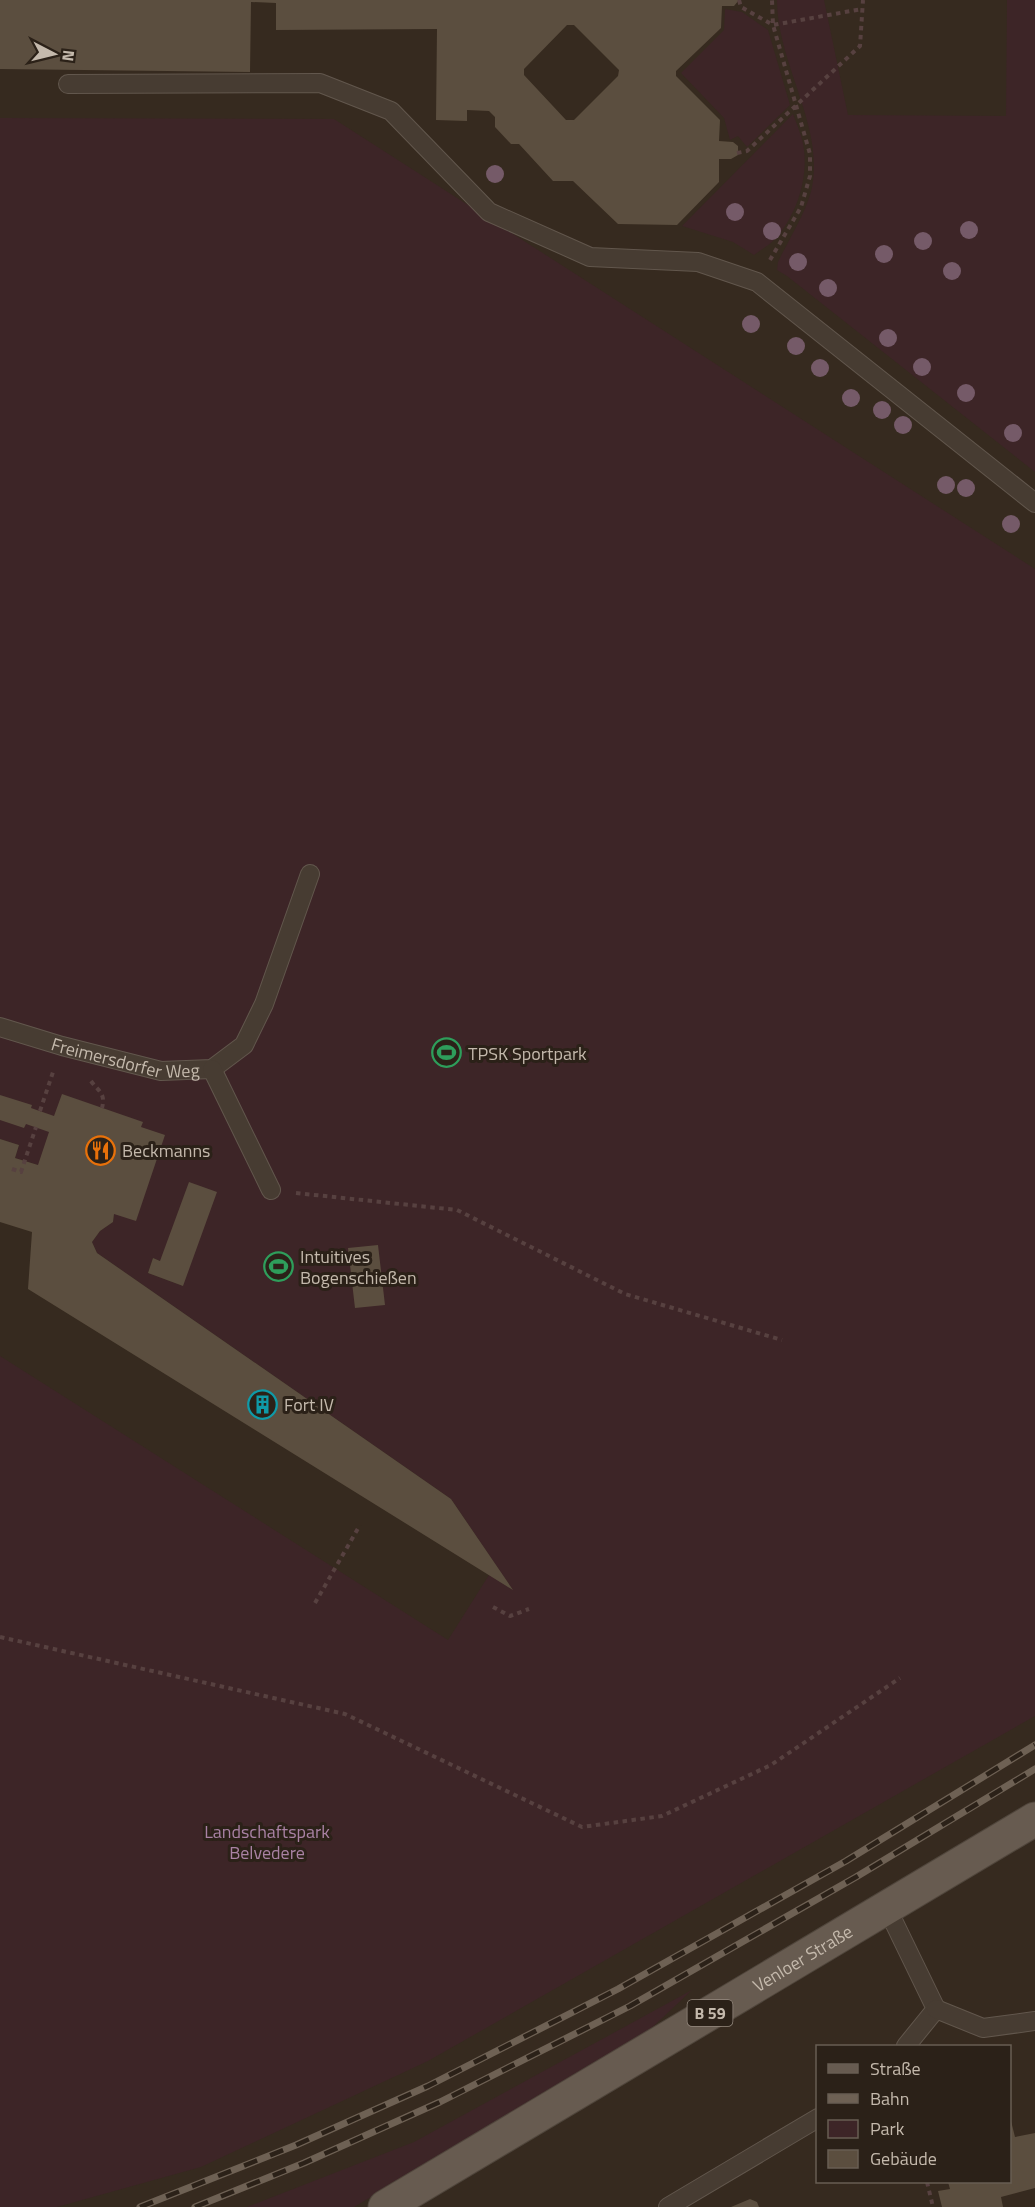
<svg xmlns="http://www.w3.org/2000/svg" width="1035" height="2207" viewBox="0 0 1035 2207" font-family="'Titillium Web',sans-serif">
<rect width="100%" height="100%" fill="#362a1f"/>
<!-- green -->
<path fill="#3d2527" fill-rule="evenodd" d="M777,0H824L848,115L1006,116L1007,0H1035V472L787,276L777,270L778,262C788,241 808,209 812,187C824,125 777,63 777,0Z
M725,9L742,12L768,30L790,105L747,147L738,136L730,140L724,118L681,73L724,30Z
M793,114C797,125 803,138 804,150C808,181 795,219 773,241C768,246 760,250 754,255L733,242L682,226Z
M0,118L334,119L1035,569V1716L428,2061L201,2167L57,2207H0V1356L448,1640L489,1575L512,1589L451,1499L97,1253L92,1242L100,1231L113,1222L114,1214L88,1206L38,1165L15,1158L19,1145L0,1139ZM153,1258L160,1261L183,1286L148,1273Z
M692,1990L642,2037L354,2207H247L414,2142Z"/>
<!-- building -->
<path fill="#5b4e3f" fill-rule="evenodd" d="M0,0H739L734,6H722L721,28L676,71V76L720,120L719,141L733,142L738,146V155L731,159H719V182L677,225L618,224L573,181H553L519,144H511L495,127V117L489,111L467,110V121L436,120L437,29L276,30V3L251,2L250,72L0,69ZM567,25H574L619,70L618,76L574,120H566L524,75V69Z
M62,1094L143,1122L141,1127L165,1135L136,1221L114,1214L113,1222L100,1231L92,1242L97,1253L451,1499L513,1590L28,1289L32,1232L0,1222V1139L19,1145L15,1158L38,1165L49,1132L26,1124L24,1128L0,1120V1095L32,1105L31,1108L54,1116Z
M189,1182L217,1192L183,1286L148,1273L153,1258L160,1261Z
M378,1245L385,1305L355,1308L348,1248Z
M1010,2117L1015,2137L1035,2133V2188L1001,2197L1003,2207H942L938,2191L950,2189L948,2182H1010Z
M750,2199L757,2202L759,2207H731Z"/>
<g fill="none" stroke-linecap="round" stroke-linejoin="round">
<defs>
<g id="service">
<path d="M68,84L320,83L391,111L489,212L590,257L698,262L757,282L1035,503"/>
<path id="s1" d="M0,1027L62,1046L161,1071L212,1069L244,1045L264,1004L310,874"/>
<path d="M212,1069L271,1190"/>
<path d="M887,1908L936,2009L906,2046"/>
<path d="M936,2009L983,2028L1035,2021"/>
<path d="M668,2207L818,2118"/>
</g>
<g id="primary">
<path id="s2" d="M385,2207L1035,1819"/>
</g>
</defs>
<!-- service casing -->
<use href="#service" stroke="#62574d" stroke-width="20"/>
<!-- primary casing -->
<use href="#primary" stroke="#50463c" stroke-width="35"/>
<!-- path -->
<path stroke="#574140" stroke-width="4" stroke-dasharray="4.5 4.5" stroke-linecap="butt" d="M739,0L741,7L773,25L862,9
M737,153L747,151L860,46L863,0
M770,260L801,207L810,176V154L773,25L772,0
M91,1081C98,1091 106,1093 102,1108
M40,1111L54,1069
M12,1169L21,1172L36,1127
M296,1193L457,1210L625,1294L782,1340
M315,1603L360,1525
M493,1607L510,1616L529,1609
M0,1637L345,1714L582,1827L662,1816L771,1765L900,1678
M927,2182L933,2207"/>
<!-- service -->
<use href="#service" stroke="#473c32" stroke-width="18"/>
<!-- primary -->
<use href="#primary" stroke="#675b50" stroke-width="33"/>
<defs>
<path id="rail" d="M140,2207L296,2145L428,2086L618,1989L846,1861L1035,1745
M195,2207L304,2163L440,2102L630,2006L856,1877L1035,1769"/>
</defs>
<!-- rail casing -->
<use href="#rail" stroke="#6e6154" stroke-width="7"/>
<!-- rail -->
<use href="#rail" stroke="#2b2118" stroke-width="4.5" stroke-dasharray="14" stroke-linecap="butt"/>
</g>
<!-- trees -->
<g fill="#755a68">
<circle cx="495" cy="174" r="9"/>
<circle cx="735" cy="212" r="9"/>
<circle cx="969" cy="230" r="9"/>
<circle cx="772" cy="231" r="9"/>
<circle cx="923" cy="241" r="9"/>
<circle cx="884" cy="254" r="9"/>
<circle cx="798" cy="262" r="9"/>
<circle cx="952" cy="271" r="9"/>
<circle cx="828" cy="288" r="9"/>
<circle cx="751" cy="324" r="9"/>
<circle cx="888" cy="338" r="9"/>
<circle cx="796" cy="346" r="9"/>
<circle cx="922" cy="367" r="9"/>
<circle cx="820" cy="368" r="9"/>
<circle cx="966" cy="393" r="9"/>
<circle cx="851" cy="398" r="9"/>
<circle cx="882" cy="410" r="9"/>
<circle cx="903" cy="425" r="9"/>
<circle cx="1013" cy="433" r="9"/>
<circle cx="946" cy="485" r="9"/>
<circle cx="966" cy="488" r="9"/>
<circle cx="1011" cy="524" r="9"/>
</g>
<!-- icons -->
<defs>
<symbol id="stadium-ring" viewBox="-11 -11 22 22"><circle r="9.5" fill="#2b2118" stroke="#2e9e5b" stroke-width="1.5"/><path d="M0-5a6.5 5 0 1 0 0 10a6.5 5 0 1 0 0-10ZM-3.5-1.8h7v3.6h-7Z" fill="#2e9e5b"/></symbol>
<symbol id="restaurant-ring" viewBox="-11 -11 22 22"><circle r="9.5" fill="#2b2118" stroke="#e8710a" stroke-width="1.5"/><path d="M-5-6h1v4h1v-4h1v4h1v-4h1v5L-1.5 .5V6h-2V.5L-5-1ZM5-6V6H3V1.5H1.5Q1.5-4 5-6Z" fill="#e8710a"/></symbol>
<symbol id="building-ring" viewBox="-11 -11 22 22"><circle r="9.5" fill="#2b2118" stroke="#0f9aa8" stroke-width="1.5"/><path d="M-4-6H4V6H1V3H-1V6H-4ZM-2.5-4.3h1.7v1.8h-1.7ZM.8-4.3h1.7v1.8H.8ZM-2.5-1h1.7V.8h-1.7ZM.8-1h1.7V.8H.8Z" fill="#0f9aa8"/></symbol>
</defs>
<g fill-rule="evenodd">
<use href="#stadium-ring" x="430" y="1036" width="33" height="33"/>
<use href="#restaurant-ring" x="84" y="1134" width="33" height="33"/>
<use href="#stadium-ring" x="262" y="1250" width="33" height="33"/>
<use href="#building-ring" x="246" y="1388" width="33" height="33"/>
</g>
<g text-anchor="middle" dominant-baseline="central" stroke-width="6" stroke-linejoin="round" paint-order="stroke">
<!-- shield labels -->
<rect fill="#2b2118" stroke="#968b80" stroke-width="1.5" x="687.5" y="2000" width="45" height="26" rx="4.5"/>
<g font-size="16" font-weight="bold" fill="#c4b9ac">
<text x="710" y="2013">B 59</text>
</g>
<!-- poi labels -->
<g font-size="18" fill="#c4b9ac" stroke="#2b2118" text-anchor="start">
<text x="468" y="1053">TPSK Sportpark</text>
<text x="122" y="1150">Beckmanns</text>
<text x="300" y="1256">Intuitives<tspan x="300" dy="21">Bogenschießen</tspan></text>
<text x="284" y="1404">Fort IV</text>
</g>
<!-- street labels -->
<g font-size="18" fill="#c4b9ac" stroke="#2b2118">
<text stroke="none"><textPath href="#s1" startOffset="130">Freimersdorfer Weg</textPath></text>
<text stroke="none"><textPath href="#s2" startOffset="486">Venloer Straße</textPath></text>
</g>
<!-- park labels -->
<g font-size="18" fill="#a982a4" stroke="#2b2118">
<text x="267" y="1831">Landschaftspark<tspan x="267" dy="21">Belvedere</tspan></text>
</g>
</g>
<!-- legend -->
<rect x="816" y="2045" width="195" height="138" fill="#2b2118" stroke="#685e53" stroke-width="1.5"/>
<rect x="828" y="2064" width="30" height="9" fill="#675b50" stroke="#685e53" stroke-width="1.5"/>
<text x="870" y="2075" font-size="18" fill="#c4b9ac">Straße</text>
<rect x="828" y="2094" width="30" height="9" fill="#6e6154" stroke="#685e53" stroke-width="1.5"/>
<text x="870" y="2105" font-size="18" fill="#c4b9ac">Bahn</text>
<rect x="828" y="2120" width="30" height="18" fill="#3d2527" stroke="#685e53" stroke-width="1.5"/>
<text x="870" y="2135" font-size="18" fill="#c4b9ac">Park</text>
<rect x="828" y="2150" width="30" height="18" fill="#5b4e3f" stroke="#685e53" stroke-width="1.5"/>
<text x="870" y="2165" font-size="18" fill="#c4b9ac">Gebäude</text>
<!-- north arrow -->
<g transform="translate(54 54) rotate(97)" stroke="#2b2118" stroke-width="4.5" paint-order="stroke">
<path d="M0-4.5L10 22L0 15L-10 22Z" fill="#c4b9ac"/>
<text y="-9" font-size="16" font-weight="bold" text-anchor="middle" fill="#c4b9ac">N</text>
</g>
</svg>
